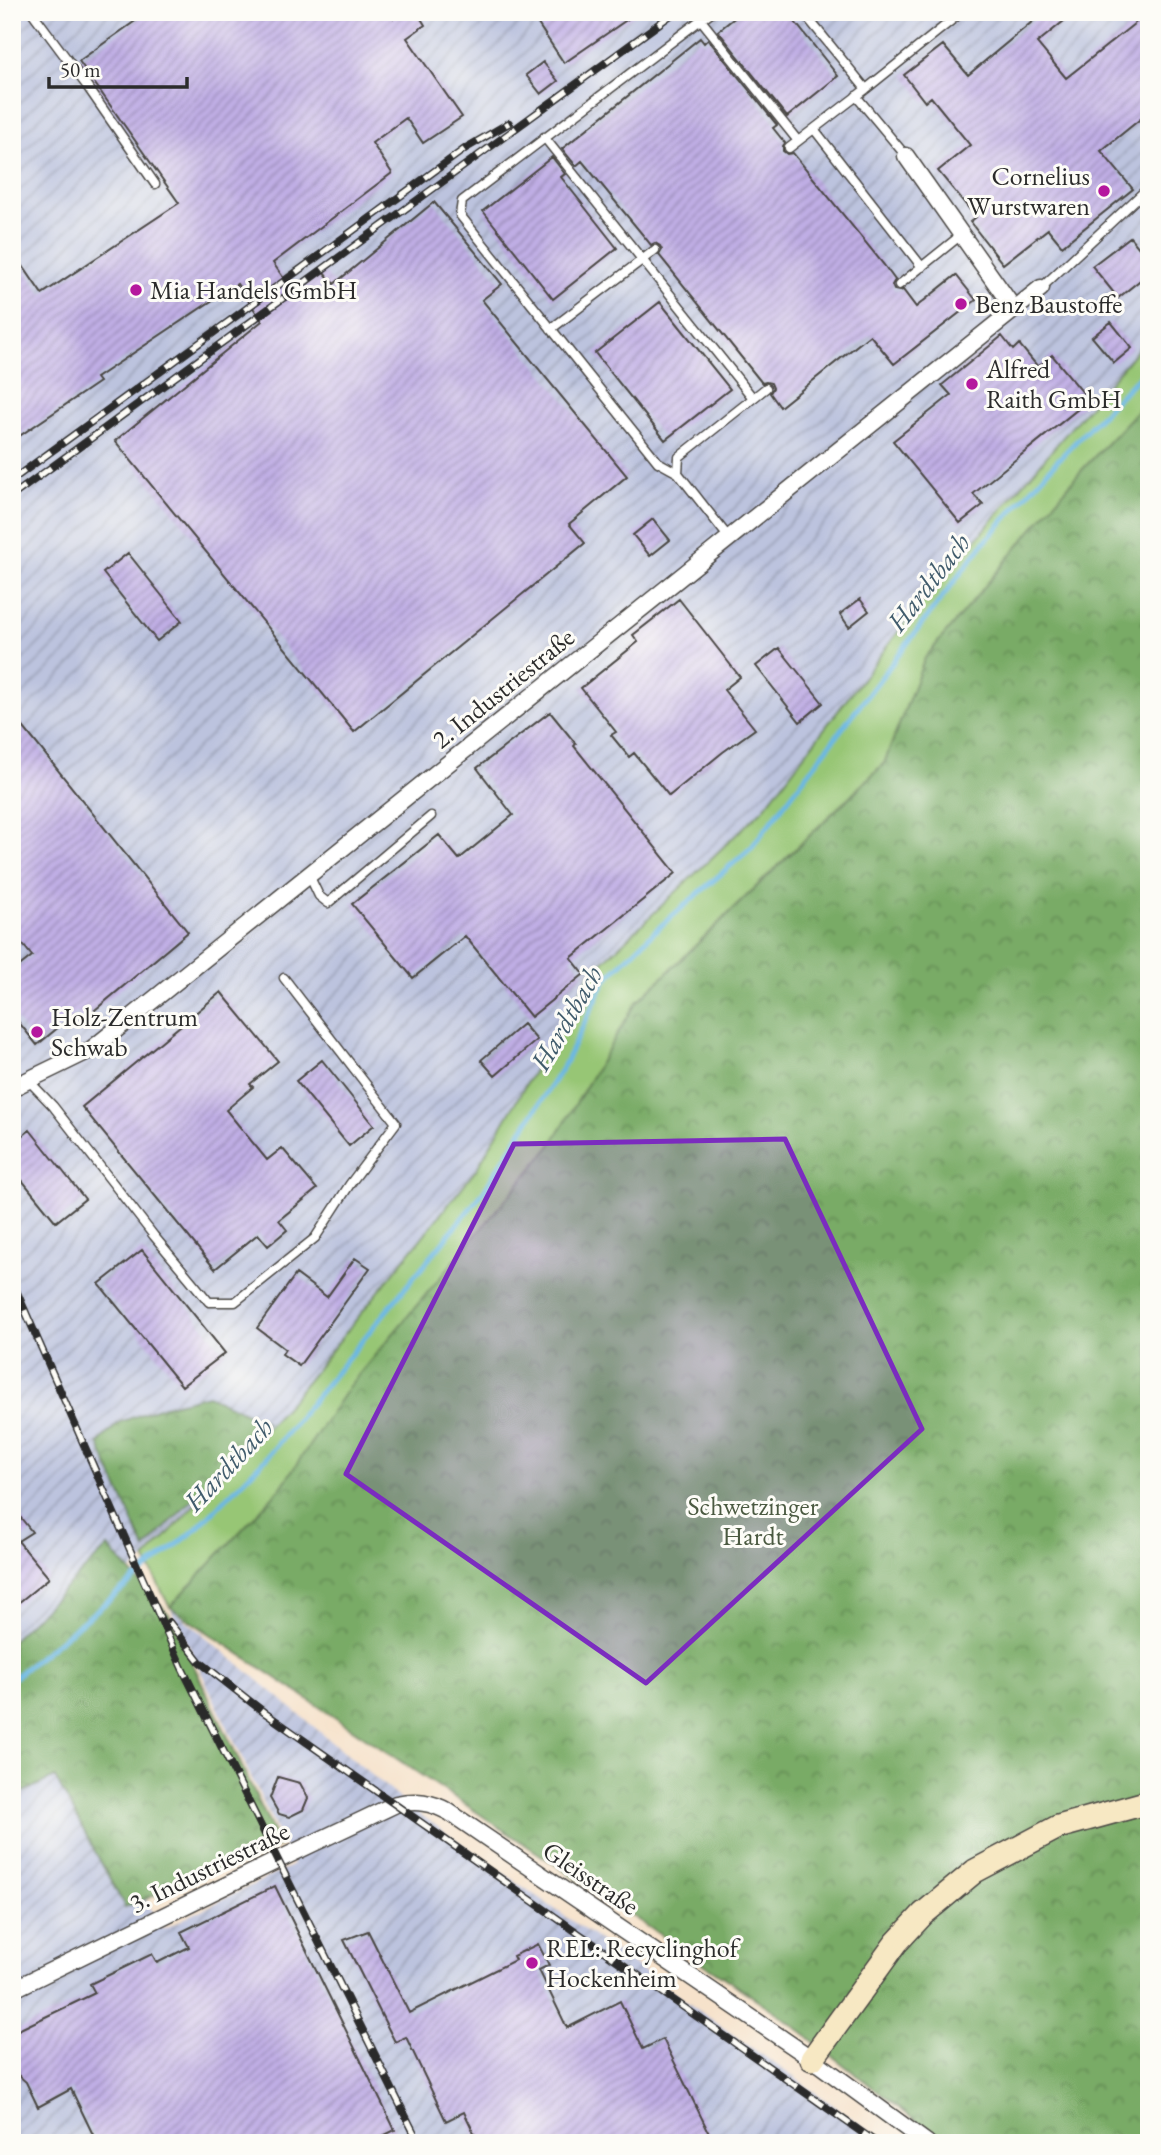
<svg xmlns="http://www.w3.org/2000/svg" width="1161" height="2155" viewBox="0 0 1161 2155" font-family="'EB Garamond',serif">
<defs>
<pattern id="industrial-furrows" width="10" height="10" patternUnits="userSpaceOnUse" patternTransform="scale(1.75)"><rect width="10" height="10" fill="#bcc3de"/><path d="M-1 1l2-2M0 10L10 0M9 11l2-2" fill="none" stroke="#999fb4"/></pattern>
<pattern id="forest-crowns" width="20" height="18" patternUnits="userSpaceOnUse" patternTransform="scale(1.75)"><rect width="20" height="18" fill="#79ab66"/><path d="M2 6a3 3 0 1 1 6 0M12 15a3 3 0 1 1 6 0" fill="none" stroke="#638b54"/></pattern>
<pattern id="building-hatch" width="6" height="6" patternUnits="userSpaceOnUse" patternTransform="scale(1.75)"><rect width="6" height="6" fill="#c0aee5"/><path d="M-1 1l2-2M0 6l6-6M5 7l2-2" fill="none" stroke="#9c8eba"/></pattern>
</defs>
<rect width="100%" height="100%" fill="#fdfcf7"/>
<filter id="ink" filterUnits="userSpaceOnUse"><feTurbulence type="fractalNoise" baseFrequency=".0143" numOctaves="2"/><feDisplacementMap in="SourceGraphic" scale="14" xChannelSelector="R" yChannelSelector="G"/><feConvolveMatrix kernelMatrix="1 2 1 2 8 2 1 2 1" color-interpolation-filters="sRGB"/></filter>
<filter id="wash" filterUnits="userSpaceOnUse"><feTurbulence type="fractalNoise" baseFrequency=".00686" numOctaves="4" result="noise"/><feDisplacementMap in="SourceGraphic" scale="28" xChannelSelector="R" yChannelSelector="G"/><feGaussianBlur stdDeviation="1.57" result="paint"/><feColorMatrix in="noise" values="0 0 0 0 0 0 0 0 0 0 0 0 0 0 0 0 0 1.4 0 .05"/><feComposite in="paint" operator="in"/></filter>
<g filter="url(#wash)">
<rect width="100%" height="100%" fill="#f6e2cb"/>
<!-- industrial -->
<path fill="url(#industrial-furrows)" d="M12,12H1149V336L905,623L764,808L590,974L476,1170L291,1401L145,1559L12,1674Z
M170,1607L414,1810L887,2143H12V1784L64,1763L163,1929L293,1865Z"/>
<!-- railway -->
<path fill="#bcc3de" d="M666,12H686L503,144L498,136L504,119L581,74Z"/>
<!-- grass -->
<path fill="#97c674" stroke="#617850" stroke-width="2" d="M1149,336V399L1081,471L925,658L884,763L636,1003L550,1147L350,1385L280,1489L170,1607L145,1559L291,1401L476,1170L590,974L764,808L905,623Z"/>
<!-- forest -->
<path fill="url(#forest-crowns)" stroke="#526b48" stroke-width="2" d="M1149,399V2143H944L777,2013L170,1607L280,1489L350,1385L550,1147L636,1003L884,764L925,658L1081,471Z
M208,1395L266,1422L145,1549L98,1443L120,1422L164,1406Z
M108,1547L169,1614L280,1846L125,1907L55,1777L12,1797V1640Z"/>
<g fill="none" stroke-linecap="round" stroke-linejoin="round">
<!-- stream -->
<path stroke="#6bb7e4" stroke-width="5" d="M12,1679L194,1531L268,1456L481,1195L564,1065L606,979L655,931L751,848L983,544L1056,462L1149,366"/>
</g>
<g id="blocks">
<!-- building -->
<path fill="url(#building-hatch)" d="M148,12H390L394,18L403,12H417L425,25L407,38L462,117L423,143L406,118L372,143L392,173L273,263L295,294L323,271L334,284L434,202L502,284L482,300L627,476L569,524L585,543L354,732L115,441L262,321L237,284L96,378L99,382L12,441V250L42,294L179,203L79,61Z
M530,12H638L564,63Z
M742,12H787L838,76L787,117L718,31Z
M1044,12H1075L1037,43L1066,78L1149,12V112L1101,151L1133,189L1062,246L1048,229L1003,264L970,222L976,217L938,171L970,145L931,97L925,102L904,75L943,45L968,75Z
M700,38L704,43L708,39L777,125L773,128L785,143L783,146V151L787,154L793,153L884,265L895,280L892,285L894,290L899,291L903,290L916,307L956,275L976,300L894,364L870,335L780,407L770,393L773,388L771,383L766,382L762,383L659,255L662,250L660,246L655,243L651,245L582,161L576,166L562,149Z
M543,62L558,81L541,94L526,75Z
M552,157L565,174L561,177L617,248L553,299L483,211Z
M1130,237L1149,260V273L1118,298L1092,266Z
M660,302L730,389L665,440L595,353Z
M1111,322L1132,348L1114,363L1092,337Z
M1002,336L1013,350L1019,344L1038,367L1052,355L1089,400L973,494L983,505L960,523L893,441L951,395L942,385Z
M653,519L670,540L650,556L633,535Z
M128,553L182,621L157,641L103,573Z
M679,599L740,677L724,690L755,729L723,752L669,796L634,753L629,757L611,735L616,732L581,688L638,642L633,635Z
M860,599L869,611L849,627L840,614Z
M779,648L823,703L800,722L756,666Z
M550,712L576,744L574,746L676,873L571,958L584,974L531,1017L465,936L413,978L352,904L439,835L459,859L513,815L477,768Z
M12,713L188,932L83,1020L77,1012L37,1045L12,1014V972L32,956L12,931Z
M221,992L278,1061L250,1084L253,1087L226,1110L267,1160L282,1148L317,1189L279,1220L287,1230L268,1246L258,1234L215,1269L82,1107Z
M523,1024L537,1040L495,1076L481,1060Z
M322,1060L374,1125L349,1146L296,1081Z
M30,1130L85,1199L56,1222L12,1168V1144Z
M142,1250L225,1353L182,1386L99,1284Z
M355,1258L370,1268L299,1366L282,1354L285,1349L257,1328L296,1274L327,1297Z
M21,1518L32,1532L18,1541L49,1578L12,1608V1525Z
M278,1777L300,1783L308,1798L303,1810L289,1817L279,1814L270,1798Z
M275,1886L395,2130L369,2143H97L71,2089L38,2107L26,2082L18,2075L12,2055V2033L95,1993L90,1984L152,1954L157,1963L189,1947L181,1932Z
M368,1931L409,2013L515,1960L513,1956L538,1944L549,1965L539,1970L567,2028L620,2001L643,2049L663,2039L714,2143H479L464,2112L446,2121L406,2037L395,2042L344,1940Z"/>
</g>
</g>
<g filter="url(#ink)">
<use href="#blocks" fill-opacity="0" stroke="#494643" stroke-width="2"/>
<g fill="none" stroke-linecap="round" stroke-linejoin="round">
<defs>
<path id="lane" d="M32,12L87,86L155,184
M701,20L798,141
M866,89L962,12
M856,96L906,156
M814,129L922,267
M544,137L753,398
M789,148L866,89L803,12
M899,285L961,235
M1041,288L1149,187
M551,329L655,250
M678,473L658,462L460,215L462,201L711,12
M729,538L678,473L679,457L766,388
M309,875L319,896L328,903L431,816
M29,1081L53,1106L154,1236L209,1302H235L315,1238L350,1184L396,1123L284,978"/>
<path id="street" d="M906,156L1014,309
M12,1088L92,1049L1041,288
M12,1990L278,1860L396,1804C417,1800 431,1802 449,1812L812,2059L927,2143"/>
<path id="secondary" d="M812,2059L896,1943L923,1914L975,1871L1058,1827L1149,1802"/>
</defs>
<!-- lane casing -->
<use href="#lane" stroke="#494643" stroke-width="11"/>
<!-- street casing -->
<use href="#street" stroke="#494643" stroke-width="19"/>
<!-- secondary casing -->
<use href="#secondary" stroke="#494643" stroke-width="26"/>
<!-- lane -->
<use href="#lane" stroke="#fff" stroke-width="8"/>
<!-- street -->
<use href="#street" stroke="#fff" stroke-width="16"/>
<!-- secondary -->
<use href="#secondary" stroke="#f7e8c3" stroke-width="23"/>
<defs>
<path id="rail" d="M12,480L466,148L509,123
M12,496L675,12
M12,1281L182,1668L419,2143
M169,1622L200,1662L265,1713L877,2143"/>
</defs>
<!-- rail casing -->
<use href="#rail" stroke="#2b2b2b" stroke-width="8"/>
<!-- rail -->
<use href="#rail" stroke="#fdfcf7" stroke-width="5" stroke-dasharray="16" stroke-linecap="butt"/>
</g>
</g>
<!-- marked area -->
<path fill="#7b2cbf" fill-opacity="0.2" stroke="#7b2cbf" stroke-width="5" stroke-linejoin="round" d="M785,1139L922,1429L646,1683L346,1474L514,1144Z"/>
<!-- markers -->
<g fill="#b5179e" stroke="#fdfcf7" stroke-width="2.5">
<circle cx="1104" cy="191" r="7"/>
<circle cx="136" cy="290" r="7"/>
<circle cx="961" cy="304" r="7"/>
<circle cx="972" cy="384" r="7"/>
<circle cx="37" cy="1032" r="7"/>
<circle cx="532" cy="1963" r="7"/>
</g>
<g text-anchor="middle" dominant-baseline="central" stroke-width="6" stroke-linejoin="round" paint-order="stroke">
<!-- poi labels -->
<g font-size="26" fill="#2b2b2b" stroke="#fdfcf7" text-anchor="start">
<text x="1090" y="176" text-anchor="end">Cornelius<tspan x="1090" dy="30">Wurstwaren</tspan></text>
<text x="150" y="290">Mia Handels GmbH</text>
<text x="975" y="304">Benz Baustoffe</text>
<text x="986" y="369">Alfred<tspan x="986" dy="30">Raith GmbH</tspan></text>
<text x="51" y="1017">Holz-Zentrum<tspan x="51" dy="30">Schwab</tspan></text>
<text x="546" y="1948">REL: Recyclinghof<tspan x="546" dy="30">Hockenheim</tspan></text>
</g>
<!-- street labels -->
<g font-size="26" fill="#2b2b2b" stroke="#fdfcf7">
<text transform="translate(503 688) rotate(-39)">2. Industriestraße</text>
<text transform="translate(209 1867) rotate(-26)">3. Industriestraße</text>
<text transform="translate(591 1878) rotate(34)">Gleisstraße</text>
</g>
<!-- park labels -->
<g font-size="26" fill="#4b5a41" stroke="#fdfcf7">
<text x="753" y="1506">Schwetzinger<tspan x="753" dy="30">Hardt</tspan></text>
</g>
<!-- water labels -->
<g font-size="28" font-style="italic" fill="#415c6c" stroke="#fdfcf7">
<text transform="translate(928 582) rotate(-52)">Hardtbach</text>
<text transform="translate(566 1018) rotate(-60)">Hardtbach</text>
<text transform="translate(228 1464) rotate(-47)">Hardtbach</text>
</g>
</g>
<!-- margin -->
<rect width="1161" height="2155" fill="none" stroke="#fdfcf7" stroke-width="42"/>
<!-- scale -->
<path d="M49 77v10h138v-10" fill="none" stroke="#2b2b2b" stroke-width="3.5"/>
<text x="60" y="77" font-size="21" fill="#2b2b2b" stroke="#fdfcf7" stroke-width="5" paint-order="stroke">50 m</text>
</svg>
